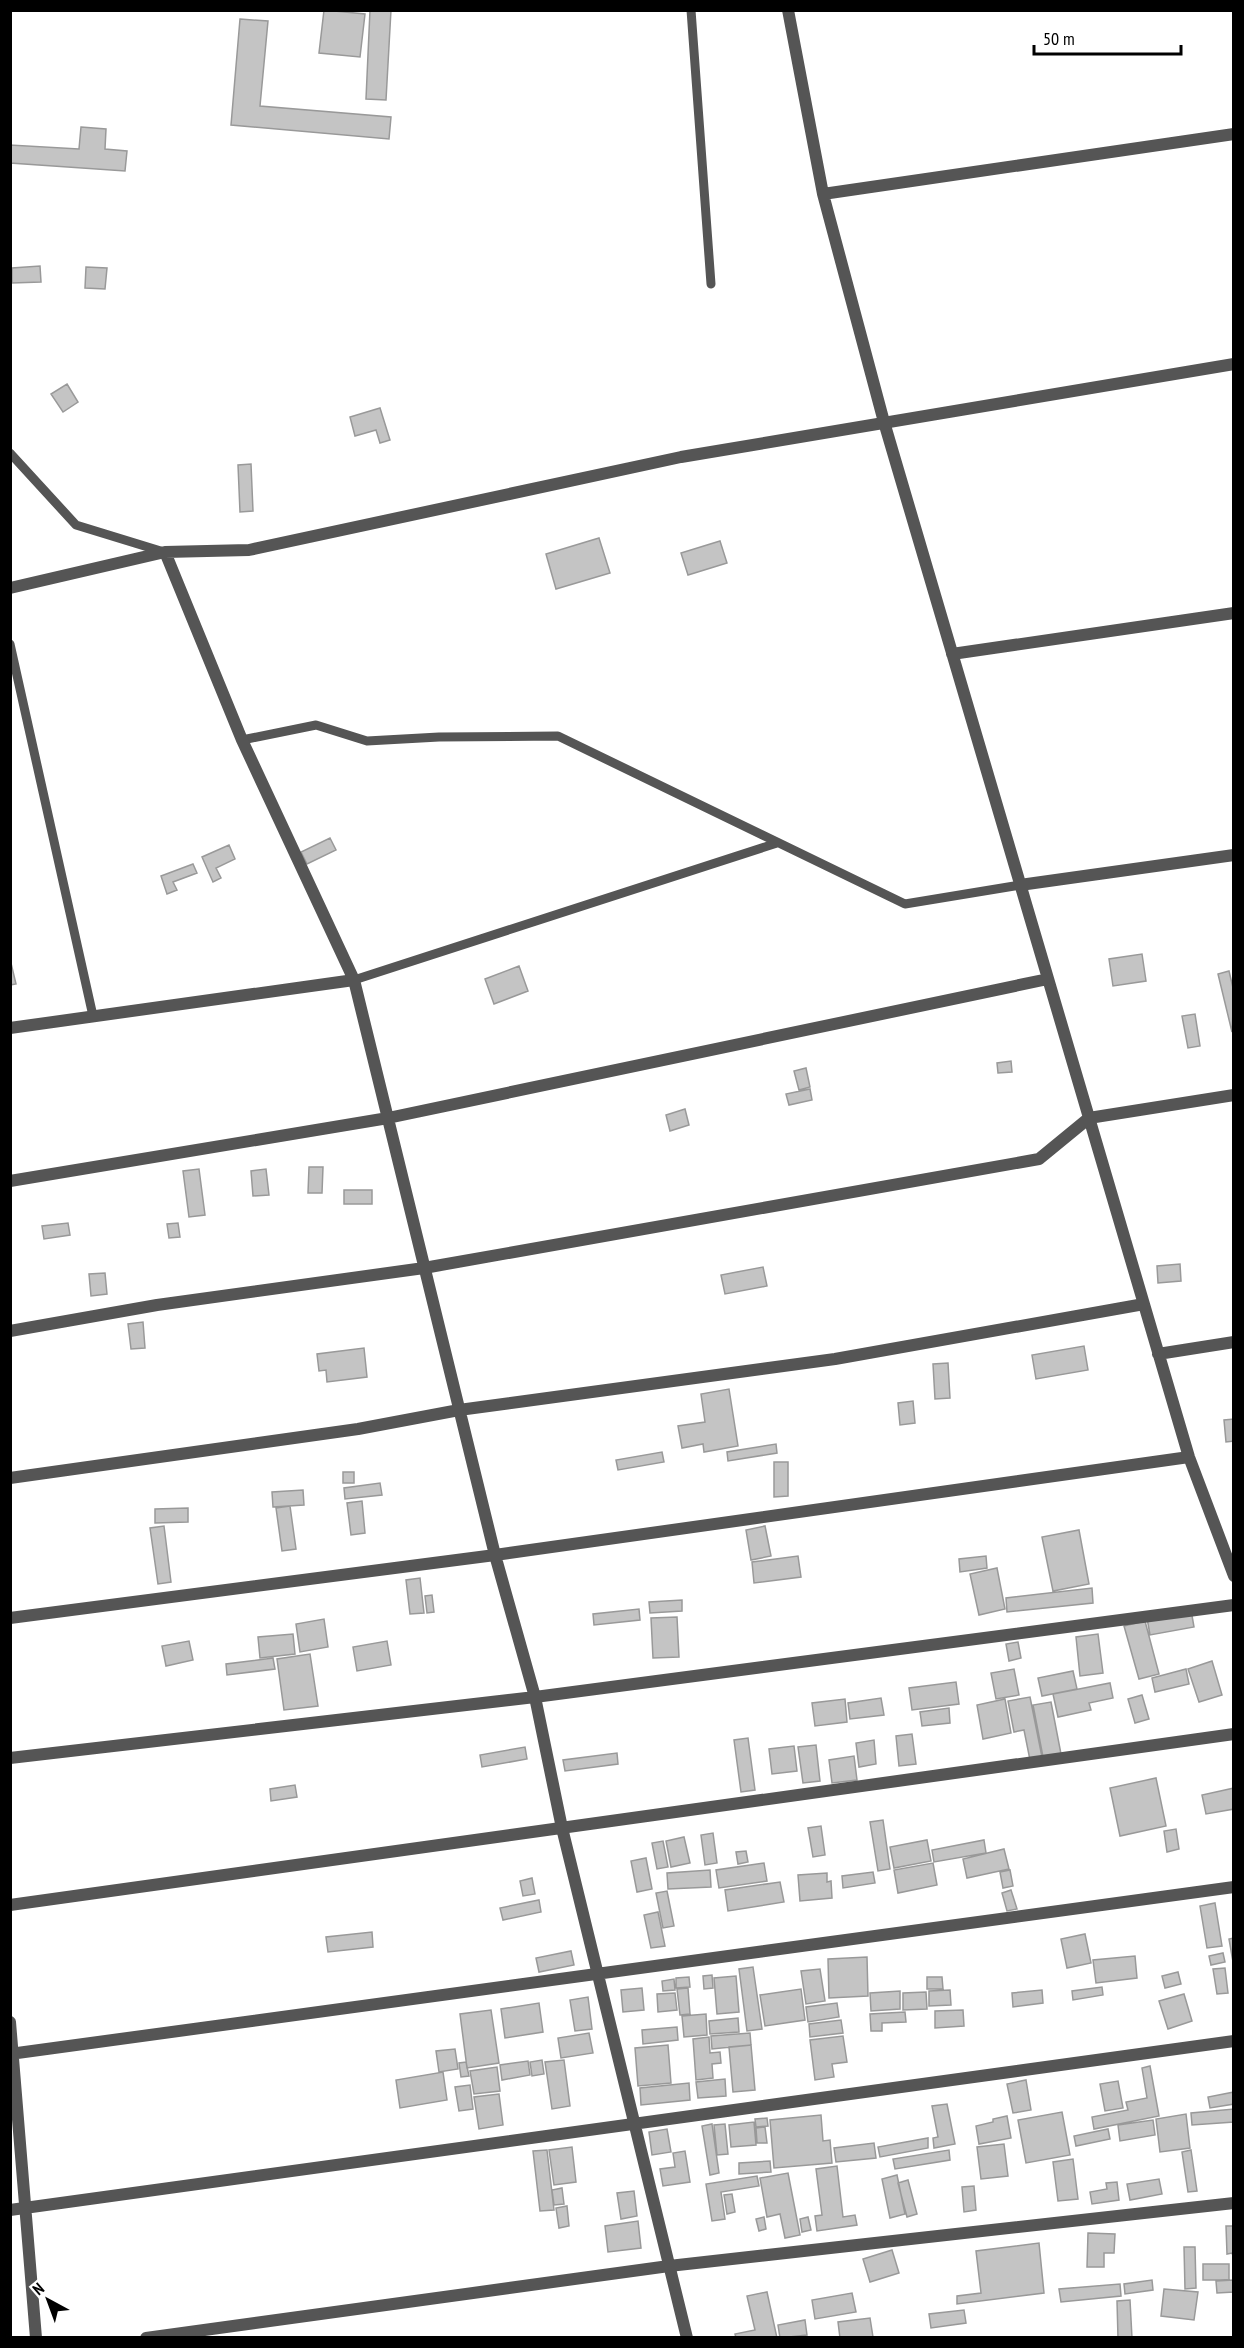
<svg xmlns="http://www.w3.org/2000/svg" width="1244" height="2348" viewBox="0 0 1244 2348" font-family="'PT Sans Narrow',sans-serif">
<rect width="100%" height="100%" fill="#fff"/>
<!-- building -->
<path fill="#c4c4c4" stroke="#999" stroke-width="1.5" d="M324,10L365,14L360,57L319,53Z
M370,10H391L386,100L366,99Z
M240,19L268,21L260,106L391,117L389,139L231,125Z
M81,127L106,129L105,149L127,151L125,171L10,163V145L79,149Z
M40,266L41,282L12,283V268Z
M86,267L107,268L105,289L85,288Z
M67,384L78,402L63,412L51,394Z
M380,408L390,440L380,443L376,430L355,436L350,417Z
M251,464L253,511L240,512L238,465Z
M599,538L610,573L556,589L546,554Z
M720,541L727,563L688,575L681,553Z
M330,838L336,850L307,864L301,852Z
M229,845L235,859L216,868L221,878L213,882L202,857Z
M193,864L197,873L173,882L177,890L167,894L161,876Z
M1142,954L1146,981L1113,986L1109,959Z
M10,959L16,984L10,985Z
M519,966L528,991L494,1004L485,979Z
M1229,971L1234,992L1232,1032L1218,974Z
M1195,1014L1200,1046L1188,1048L1182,1016Z
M1011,1061L1012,1072L998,1073L997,1063Z
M806,1068L810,1087L799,1090L794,1071Z
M810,1089L812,1100L789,1105L786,1094Z
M685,1109L689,1125L670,1131L666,1115Z
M309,1167H323L322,1193H308Z
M199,1169L205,1215L189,1217L183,1171Z
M266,1169L269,1195L253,1196L251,1171Z
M344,1190H372V1204H344Z
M68,1223L70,1235L44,1239L42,1226Z
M178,1223L180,1237L169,1238L167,1224Z
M1180,1264L1181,1281L1158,1283L1157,1266Z
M763,1267L767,1286L725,1294L721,1275Z
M105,1273L107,1294L91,1296L89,1274Z
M143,1322L145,1348L131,1349L128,1324Z
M1084,1346L1088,1370L1036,1379L1032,1355Z
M364,1348L367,1377L327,1382L326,1370L319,1371L317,1354Z
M948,1363L950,1398L935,1399L933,1364Z
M729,1389L738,1446L704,1452L703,1444L682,1448L678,1426L705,1422L701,1394Z
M913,1401L915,1423L900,1425L898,1403Z
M1234,1419V1441L1226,1442L1224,1420Z
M776,1444L777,1453L728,1461L727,1452Z
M662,1452L664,1462L618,1470L616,1460Z
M774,1462H788V1496L774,1497Z
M343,1472H354V1483H343Z
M380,1483L382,1495L345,1499L344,1488Z
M303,1490L304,1505L273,1507L272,1492Z
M362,1501L365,1533L351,1535L347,1503Z
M290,1506L296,1549L282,1551L276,1508Z
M188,1508V1522L155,1523V1509Z
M164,1526L171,1582L158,1584L150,1528Z
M765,1526L771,1556L751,1560L746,1530Z
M1079,1530L1089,1584L1053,1591L1042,1537Z
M798,1556L801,1577L754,1583L752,1562Z
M986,1556L987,1568L960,1572L959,1559Z
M997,1568L1005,1609L979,1615L970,1574Z
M420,1578L424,1613L410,1614L406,1580Z
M1092,1588L1093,1603L1007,1612L1006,1598Z
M432,1595L434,1612L427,1613L425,1596Z
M682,1600V1611L650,1613L649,1602Z
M639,1609L640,1620L594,1625L593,1614Z
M1191,1610L1194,1627L1150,1635L1147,1618Z
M677,1617L679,1657L653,1658L651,1618Z
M324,1619L328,1647L300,1652L296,1624Z
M1145,1621L1159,1674L1139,1679L1124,1626Z
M293,1634L295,1654L260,1658L258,1637Z
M1098,1634L1103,1673L1080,1676L1076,1637Z
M189,1641L193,1660L166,1666L162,1646Z
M387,1641L391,1665L357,1671L353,1647Z
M1018,1642L1021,1658L1009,1661L1006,1644Z
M310,1654L318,1706L284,1710L277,1659Z
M273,1658L275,1669L227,1675L226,1664Z
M1212,1661L1222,1695L1199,1702L1188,1669Z
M1014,1669L1019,1695L996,1699L991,1673Z
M1186,1669L1189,1684L1155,1692L1152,1678Z
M1073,1671L1077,1689L1042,1696L1038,1678Z
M956,1682L959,1704L912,1710L909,1688Z
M1110,1683L1113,1698L1089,1703L1091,1710L1058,1717L1053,1694Z
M1142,1695L1149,1719L1135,1723L1128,1699Z
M1030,1697L1042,1757L1030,1760L1024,1730L1014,1732L1008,1701Z
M881,1698L884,1715L850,1719L848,1703Z
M845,1699L847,1722L815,1726L812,1703Z
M1005,1699L1011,1733L983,1739L977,1705Z
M1051,1702L1061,1754L1043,1757L1033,1705Z
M949,1708L950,1723L922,1726L920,1712Z
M912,1734L916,1764L899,1766L896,1736Z
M748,1738L755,1790L741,1792L734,1740Z
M874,1740L876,1764L859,1767L856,1743Z
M816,1745L820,1781L803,1783L798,1747Z
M794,1746L797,1771L772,1774L769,1749Z
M525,1747L527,1759L482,1767L480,1755Z
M617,1753L618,1764L565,1771L563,1760Z
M854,1756L857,1780L832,1783L829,1760Z
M1156,1778L1166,1826L1120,1836L1110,1788Z
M295,1785L297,1797L271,1801L270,1789Z
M1234,1788V1809L1206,1814L1202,1795Z
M883,1820L890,1869L878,1871L870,1822Z
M821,1826L825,1855L813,1857L808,1828Z
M1176,1829L1179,1849L1167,1852L1164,1831Z
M713,1833L717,1863L705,1865L701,1835Z
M684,1837L690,1863L671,1867L666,1841Z
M927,1840L931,1861L894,1868L890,1847Z
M984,1840L986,1853L934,1862L932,1850Z
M663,1841L668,1867L657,1869L652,1843Z
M1004,1849L1009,1869L967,1878L963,1859Z
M746,1851L748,1862L738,1864L736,1852Z
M646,1858L652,1889L637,1892L631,1861Z
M764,1863L767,1881L719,1888L716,1870Z
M933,1863L937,1885L898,1893L894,1870Z
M710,1870L711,1887L668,1889L667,1873Z
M1010,1870L1013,1886L1003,1888L1000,1872Z
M873,1872L875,1883L843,1888L842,1876Z
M827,1873V1882L831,1881L832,1898L800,1901L798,1875Z
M532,1878L535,1894L523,1896L520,1881Z
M780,1882L784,1902L728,1911L725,1890Z
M1011,1890L1017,1909L1007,1911L1002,1893Z
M667,1891L674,1926L663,1928L656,1893Z
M539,1900L541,1912L503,1920L500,1908Z
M1215,1903L1222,1946L1207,1948L1200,1906Z
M658,1912L665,1946L651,1948L644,1915Z
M372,1932L373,1947L328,1952L326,1937Z
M1085,1934L1091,1963L1067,1968L1061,1939Z
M1234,1938V1962H1233L1229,1939Z
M571,1951L574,1965L539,1972L536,1958Z
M1223,1953L1225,1962L1211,1965L1209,1956Z
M1135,1956L1137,1978L1096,1983L1093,1960Z
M867,1957L868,1996L829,1998L828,1959Z
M753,1967L762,2029L747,2031L739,1969Z
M1225,1968L1228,1993L1217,1994L1213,1969Z
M820,1969L825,2001L806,2004L801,1971Z
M1178,1972L1181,1984L1165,1988L1162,1976Z
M712,1975L713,1988L704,1989L703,1976Z
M736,1976L739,2012L717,2014L714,1978Z
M689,1977L690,1987L676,1988V1978Z
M927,1977H942L943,1989H927Z
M674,1979L675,1990L663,1991L662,1981Z
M1102,1987L1103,1995L1073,2000L1072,1991Z
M642,1988L644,2010L623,2012L621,1990Z
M688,1988L690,2014L680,2015L677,1989Z
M801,1989L805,2020L765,2026L760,1995Z
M950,1990L951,2005L929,2006V1991Z
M1042,1990L1043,2003L1013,2007L1012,1993Z
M900,1991V2009L871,2011L870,1993Z
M926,1992L927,2009L903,2010V1993Z
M675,1993L677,2010L658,2012L657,1994Z
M1184,1994L1192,2021L1168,2029L1159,2001Z
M588,1997L592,2029L575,2031L570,2000Z
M539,2003L543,2032L505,2038L501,2009Z
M837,2003L839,2017L808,2022L806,2007Z
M491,2010L499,2063L467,2068L460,2014Z
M963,2010L964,2026L935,2028V2011Z
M905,2012L906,2022L882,2023V2031H871L870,2014Z
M706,2014L707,2035L684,2037L682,2016Z
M738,2018L739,2032L710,2034L709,2021Z
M841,2020L843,2033L810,2037L809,2024Z
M677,2027L678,2040L643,2044L642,2030Z
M589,2033L593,2053L561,2058L558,2038Z
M750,2033L751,2045L712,2049L711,2036Z
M843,2036L847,2062L832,2064L834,2077L815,2080L810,2040Z
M709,2037L710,2053L720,2052L721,2063L712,2064L713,2078L696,2080L693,2039Z
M668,2045L671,2083L638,2086L635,2048Z
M751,2045L755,2090L733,2092L729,2047Z
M455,2049L458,2069L439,2072L436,2051Z
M542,2060L544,2074L532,2076L530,2062Z
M564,2060L570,2106L552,2109L545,2062Z
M528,2061L530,2075L502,2080L500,2065Z
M466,2062L469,2076L461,2077L459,2063Z
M1150,2066L1159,2116L1094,2129L1092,2117L1128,2110L1126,2102L1147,2098L1142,2068Z
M497,2067L500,2091L474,2094L470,2071Z
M443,2072L447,2100L400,2108L396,2080Z
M725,2079L726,2096L698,2098L696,2082Z
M1026,2080L1031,2110L1013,2113L1007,2084Z
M1118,2081L1123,2108L1105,2111L1100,2084Z
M689,2083L690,2100L641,2105L640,2088Z
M470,2085L473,2109L459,2111L455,2087Z
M1234,2092V2104L1210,2108L1208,2097Z
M499,2094L503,2125L479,2129L474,2097Z
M947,2104L955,2144L934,2148L933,2138L938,2137L932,2106Z
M1234,2109V2122L1192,2125L1191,2113Z
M1062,2112L1070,2155L1026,2163L1018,2120Z
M1186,2114L1190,2148L1160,2152L1156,2119Z
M821,2115L823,2141L830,2140L832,2163L774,2168L770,2120Z
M1007,2116L1011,2138L979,2144L976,2126L993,2122V2119Z
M767,2118L768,2126L756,2127L755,2119Z
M1153,2120L1155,2135L1120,2141L1118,2125Z
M754,2122L756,2145L731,2147L729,2125Z
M712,2124L719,2173L710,2175L702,2126Z
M725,2124L728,2154L717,2155L714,2125Z
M765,2127L767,2143H757L756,2128Z
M667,2129L671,2152L652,2155L649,2132Z
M1108,2129L1110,2139L1076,2146L1074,2136Z
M928,2138V2148L880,2157L878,2147Z
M874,2143L876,2158L836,2162L834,2148Z
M1004,2144L1008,2176L981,2179L977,2147Z
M572,2147L576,2182L554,2185L549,2150Z
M547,2150L554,2210L540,2211L533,2151Z
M949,2150L950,2160L895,2169L893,2159Z
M1191,2150L1197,2191L1188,2192L1182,2152Z
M685,2151L690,2182L663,2186L660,2169L675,2167L673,2153Z
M1073,2159L1078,2199L1058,2201L1053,2162Z
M770,2161L771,2172L739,2174V2163Z
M837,2166L843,2217L855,2215L857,2225L817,2231L815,2216L822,2215L816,2169Z
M788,2173L800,2235L785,2238L780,2214L767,2217L760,2178Z
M897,2175L905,2214L890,2218L882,2179Z
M757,2176L759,2186L721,2192L725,2219L712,2221L706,2184Z
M1159,2179L1162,2194L1130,2200L1127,2184Z
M908,2180L917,2214L907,2217L898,2183Z
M1117,2182L1119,2200L1092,2204L1090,2192L1107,2189L1106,2183Z
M974,2186L976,2210L964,2212L962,2187Z
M562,2188L564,2204L554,2205L552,2190Z
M634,2191L637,2216L621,2219L617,2193Z
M732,2194L735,2212L727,2214L724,2195Z
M567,2206L569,2226L559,2228L556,2208Z
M764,2217L766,2229L759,2231L756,2219Z
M808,2217L811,2230L802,2232L800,2219Z
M638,2221L641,2248L608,2252L605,2226Z
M1226,2226H1234V2259L1232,2253L1227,2254Z
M1088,2233L1115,2234L1114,2253H1104V2267H1087Z
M1039,2243L1044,2293L957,2304V2296L981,2293L976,2251Z
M1184,2247H1195L1196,2288L1185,2289Z
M892,2250L899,2273L870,2282L863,2259Z
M1203,2264H1229V2280H1203Z
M1152,2280L1153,2290L1125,2294L1124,2284Z
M1234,2280V2292L1217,2293L1216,2281Z
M1120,2284L1121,2296L1061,2302L1059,2289Z
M1164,2289L1198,2292L1194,2320L1161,2316Z
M767,2292L777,2338H736L735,2334L755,2330L747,2296Z
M852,2293L856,2312L815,2319L812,2300Z
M1130,2300L1132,2338H1118L1117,2301Z
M964,2310L966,2323L931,2328L929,2314Z
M870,2318L873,2337L840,2338L838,2322Z
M805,2320L807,2335L780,2338L778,2325Z"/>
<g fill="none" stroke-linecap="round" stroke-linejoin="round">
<!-- lane -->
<path stroke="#555" stroke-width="9" d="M691,10L711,284
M10,453L76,525L164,552
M10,644L93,1016
M242,740L316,725L367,741L439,737L558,736L905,904L1020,885
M354,980L777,843"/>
<!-- street -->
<path stroke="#555" stroke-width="12" d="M788,10L823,194L884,422L1189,1457L1234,1576
M823,194L1234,134
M165,552L242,740L354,980L495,1555L535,1697L562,1828L687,2338
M10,588L165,552L249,550L681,457L1234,364
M952,654L1234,613
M1020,885L1234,855
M10,1028L354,980
M10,1181L388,1118L1048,979
M10,1331L157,1305L424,1268L1039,1159L1089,1118L1234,1095
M1158,1354L1234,1342
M10,1478L358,1429L459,1410L835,1359L1144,1304
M10,1618L495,1555L1189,1457
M10,1758L535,1697L1234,1605
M10,1905L1234,1734
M10,2022L36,2338
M10,2054L1234,1887
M10,2210L1234,2041
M146,2338L669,2266L1234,2203"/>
</g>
<!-- border -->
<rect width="1244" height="2348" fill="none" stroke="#000000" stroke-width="24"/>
<!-- north arrow -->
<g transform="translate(48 2300) rotate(319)" stroke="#ffffff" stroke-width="4.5" paint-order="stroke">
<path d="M0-4.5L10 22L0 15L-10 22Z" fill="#000000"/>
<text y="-9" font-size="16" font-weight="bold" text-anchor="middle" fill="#000000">N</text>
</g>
<!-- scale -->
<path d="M1034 45v9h147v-9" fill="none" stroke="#000000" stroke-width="3"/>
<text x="1043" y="45" font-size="18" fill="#000000" stroke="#ffffff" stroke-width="4.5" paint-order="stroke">50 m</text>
</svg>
